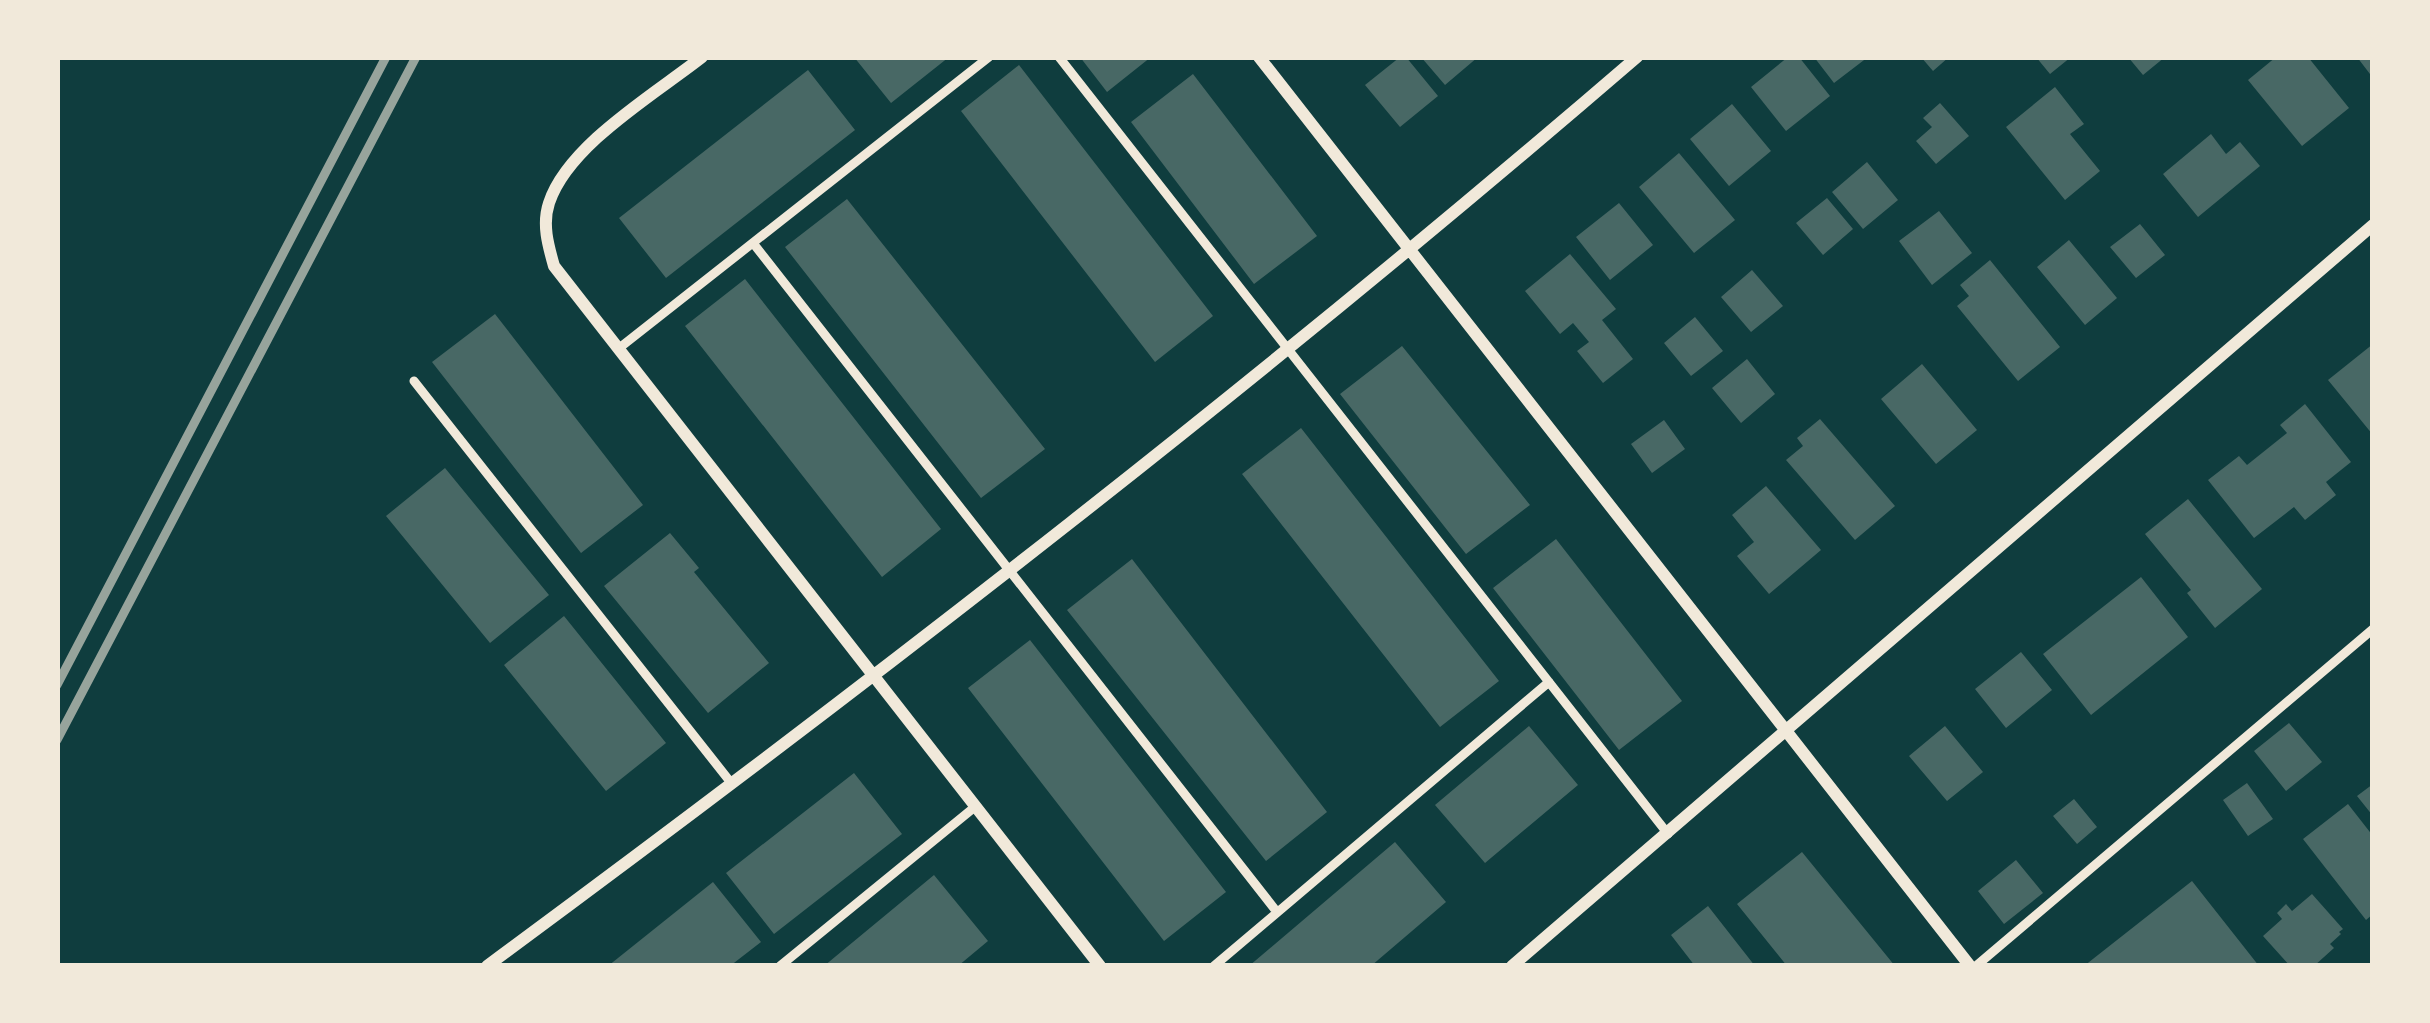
<svg xmlns="http://www.w3.org/2000/svg" width="2430" height="1023" viewBox="0 0 2430 1023" font-family="'Source Sans 3',sans-serif">
<rect width="100%" height="100%" fill="#0f3d3e"/>
<!-- building -->
<path fill="#486865" d="M854,57H949L891,103Z
M1080,57H1151L1107,92Z
M1400,57H1406L1438,96L1400,127L1365,85Z
M1421,57H1478L1445,85Z
M1788,57H1799L1830,96L1786,131L1751,87Z
M1814,57H1868L1834,83Z
M1921,57H1949L1933,71Z
M2036,57H2071L2050,74Z
M2128,57H2165L2143,75Z
M2276,57H2308L2349,108L2302,146L2248,80Z
M2357,57H2373V78Z
M1019,65L1213,316L1155,362L961,111Z
M808,70L855,130L666,278L619,218Z
M1193,74L1317,236L1254,284L1131,122Z
M2055,87L2084,124L2070,134L2100,171L2065,200L2006,127Z
M1940,103L1969,136L1936,164L1916,141L1932,127L1923,118Z
M1732,104L1771,151L1729,186L1690,139Z
M2211,134L2226,154L2240,142L2260,166L2198,217L2163,174Z
M1679,153L1735,220L1694,253L1639,187Z
M1867,162L1898,200L1863,229L1832,192Z
M1827,198L1853,229L1823,255L1796,223Z
M847,199L1045,449L981,498L785,247Z
M1619,203L1653,245L1610,280L1576,237Z
M1939,211L1972,253L1932,285L1899,241Z
M2140,224L2165,255L2136,278L2110,247Z
M2069,240L2117,298L2085,325L2037,267Z
M1570,254L1616,309L1602,320L1633,359L1603,383L1577,351L1589,342L1573,323L1560,334L1525,291Z
M1990,260L2060,347L2018,381L1957,306L1969,296L1960,285Z
M1752,270L1783,306L1751,332L1721,297Z
M745,279L941,529L882,577L685,326Z
M495,314L643,505L581,553L432,362Z
M1695,317L1723,351L1691,376L1664,343Z
M2373,344V435L2328,380Z
M1402,346L1530,505L1466,554L1340,394Z
M1747,359L1775,394L1741,423L1712,388Z
M1922,364L1977,430L1936,464L1881,399Z
M2305,404L2351,462L2326,482L2336,495L2305,520L2294,507L2254,538L2208,480L2239,456L2247,465L2287,433L2280,425Z
M1820,419L1895,506L1855,540L1786,460L1803,446L1797,438Z
M1664,420L1685,449L1652,473L1631,444Z
M1301,428L1499,681L1440,727L1242,474Z
M445,468L549,595L490,643L386,516Z
M1766,486L1821,550L1769,594L1737,556L1754,542L1732,515Z
M2188,499L2262,589L2215,628L2187,593L2191,590L2145,534Z
M670,533L699,568L694,572L769,663L708,713L604,586Z
M1556,539L1682,701L1619,750L1493,588Z
M1132,559L1327,812L1266,861L1067,610Z
M2141,577L2188,637L2091,715L2043,654Z
M564,616L666,743L606,791L504,665Z
M1030,640L1226,892L1164,941L968,688Z
M2021,652L2052,690L2006,728L1975,689Z
M2289,723L2322,762L2286,791L2254,751Z
M1529,726L1578,785L1485,863L1435,805Z
M1945,726L1983,772L1947,801L1909,756Z
M854,773L902,834L774,934L726,873Z
M2247,783L2273,819L2248,836L2223,800Z
M2373,784V816L2357,796Z
M2074,799L2097,827L2077,844L2053,816Z
M2348,804L2373,836V914L2366,920L2303,839Z
M1395,842L1446,902L1371,966H1249Z
M1802,852L1895,966H1787L1737,904Z
M2016,860L2043,893L2004,924L1978,891Z
M934,875L988,941L958,966H824Z
M2192,881L2259,966H2084Z
M713,882L761,942L730,966H608Z
M2312,894L2343,929L2339,932L2341,934L2330,944L2334,948L2314,966L2307,963L2290,966L2263,936L2282,919L2277,913L2286,904L2292,911Z
M1708,906L1755,966H1695L1671,935Z"/>
<g fill="none" stroke-linecap="round" stroke-linejoin="round">
<!-- service -->
<path stroke="#f1e9da" stroke-width="9" d="M1059,57L1668,834
M753,243L1277,912
M618,349L989,57
M414,381L732,784
M780,966L976,806
M1214,966L1549,682
M1976,966L2373,629"/>
<!-- minor -->
<path stroke="#f1e9da" stroke-width="12" d="M702,57C655,94 568,145 549,203C542,224 548,245 554,266L1100,966
M1259,57L1970,966
M487,966C880,676 1267,376 1637,57
M1512,966L2373,225"/>
<!-- rail -->
<path stroke="#97a49c" stroke-width="9" d="M57,685L386,57
M57,740L416,57"/>
</g>
<!-- border -->
<rect width="2430" height="1023" fill="none" stroke="#f1e9da" stroke-width="120"/>
</svg>
